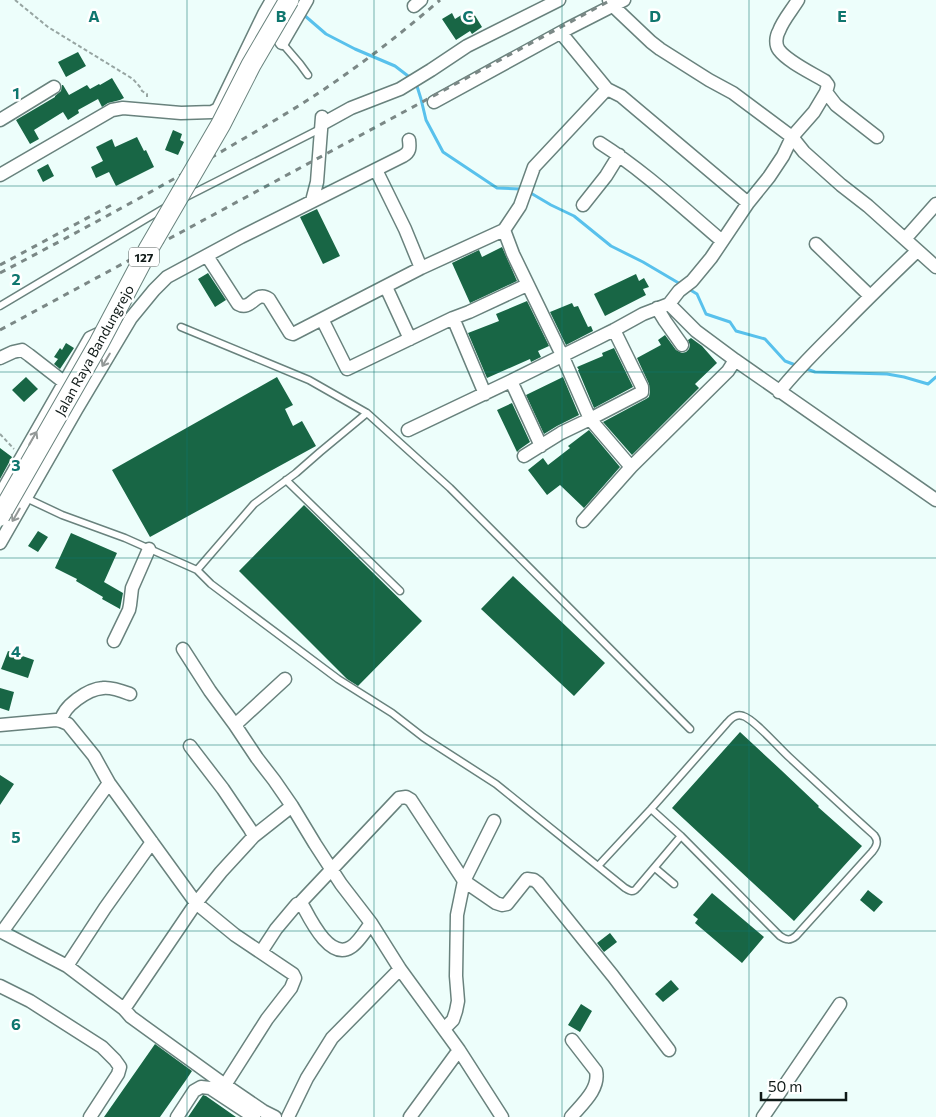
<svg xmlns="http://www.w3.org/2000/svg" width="936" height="1117" viewBox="0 0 936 1117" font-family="Commissioner,sans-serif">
<rect width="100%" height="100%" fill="#edfefb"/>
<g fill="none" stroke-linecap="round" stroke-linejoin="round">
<!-- stream -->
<path stroke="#58c1ec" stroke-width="3" d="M304,15L326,34L355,49L395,66L412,79
M416,83L421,99L426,120L443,152L497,188L521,189
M529,192L551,205L574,216L611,246L643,262L682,285
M687,288L697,294L706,314L730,322L736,331L765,339L785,361L798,366
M804,368L815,372L887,374L904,377L928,384L936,377"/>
</g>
<!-- building -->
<path fill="#186645" d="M471,9L482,27L472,34L470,31L456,40L442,19L452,13L455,19Z
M78,52L86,66L66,77L58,62Z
M112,78L124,98L120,100L108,103L102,107L98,99L78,110L79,113L68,120L63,112L34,130L39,139L30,144L16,120L55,97V96L61,91L62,85H63L69,95L87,85L90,89L99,84L100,85Z
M173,130L182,134L180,140L184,142L178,155L165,150Z
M137,137L144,151L146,150L154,167L116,186L109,172L96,178L91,167L103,161L96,147L112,139L115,147Z
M48,164L54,176L43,182L37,170Z
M317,209L340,256L323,264L300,217Z
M502,247L517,281L470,303L452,263L479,250L482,257Z
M208,273L226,300L215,307L198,279Z
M636,274L639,281L644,278L649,287L643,289L646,295L605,316L594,294Z
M527,301L549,346L538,351L541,357L531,362L530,359L487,378L468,333L499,321L496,314Z
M572,303L574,307L578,306L588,327L591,326L593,331L566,345L550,312Z
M665,335L676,350L682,353L686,352L689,349L690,345L688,340L691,338L702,346L717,363L695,384L699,388L632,455L603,422L646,399L649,397L650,392L649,384L637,358L661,345L658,340Z
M66,343L74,348L60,369L54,364L58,359L54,357L60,348L62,350Z
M614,348L633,387L594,408L578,370H579L577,367L603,356L602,353Z
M26,377L38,389L24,402L12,390Z
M277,377L293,405L285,409L293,426L302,421L316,446L150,537L112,470Z
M563,377L579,415L557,426L544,434L526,395Z
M512,403L530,442L520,449L517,452L497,410Z
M589,430L620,467L584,508L560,485L547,495L528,470L543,458L548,465L570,448L568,446Z
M0,448L12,457L0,479Z
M304,505L422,621L358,686L347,679L239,571Z
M38,531L48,537L38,552L28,546Z
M71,533L117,553L104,582L123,593L120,609L102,599L103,597L76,581L77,579L55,568Z
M513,576L605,663L574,696L481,609Z
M8,651L34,660L28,678L1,669Z
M0,688L14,692L9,711L0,708Z
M740,732L781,770L819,806L818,807L862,846L794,921L672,808Z
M0,775L14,784L0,805Z
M868,890L883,902L874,912L860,900Z
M712,893L764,937L742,963L695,923L698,919L693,915Z
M610,933L617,942L604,952L597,943Z
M671,980L679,989L663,1002L655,994Z
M581,1004L592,1011L580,1032L568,1025Z
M155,1044L192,1071L186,1080L160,1117H104Z
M203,1095L206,1096L236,1117H188Z"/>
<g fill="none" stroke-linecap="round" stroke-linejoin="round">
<defs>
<path id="service" d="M282,43L300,64L308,75
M184,198L322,128
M0,306L166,207
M181,327L309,380L367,413L320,452L296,473L254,504L197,570
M367,413L450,488L690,729
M286,480L400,591
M26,498L62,515L125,538L197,570L211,584L338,679L392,713L423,737L496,784L625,888C630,891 633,893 637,888L681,836L651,809
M598,866L651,809L727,723C731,718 736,713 743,716C754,719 779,748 789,757C817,783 845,809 874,835C879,841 877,846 872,852L796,936C790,941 786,940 780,936L681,836
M655,868L674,884"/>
<path id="minor" d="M609,0L613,6L651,42L660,49L709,80L733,93L792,137L804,152L841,185L868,206L936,267
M414,6L421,0
M270,24L282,43L307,0
M561,33L607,89L621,96L748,203
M826,92L836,105L877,137
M434,102L569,28L624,0
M0,120L54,87
M322,124L351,108L400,89L431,70L467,46L559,0
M600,143C644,171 682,207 722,241
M376,170L405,229L421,268
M0,175L112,110L123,108L181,113L212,112L218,109L264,14L272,0
M312,201L317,182L322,117
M583,205L606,176L619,155
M504,230L513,254L562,355L590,419L631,467
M905,239L936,204
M816,244L870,296
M207,256L238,304C252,312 255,289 269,299L290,333L293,334L421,268L504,230L520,206L534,167L607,89
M386,287L410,339
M669,304L696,331L735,360L936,500
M657,308L665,321L682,345
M453,318L485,394
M322,319L347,369L453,318L469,312L527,285
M0,358L13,352L22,350L29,355L65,383
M511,381L541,446
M779,392C798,368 819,348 840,327C865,301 891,276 917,251
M408,430L511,381L598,338L614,330L643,314L669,304L679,291L692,281L711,258L748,203L769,177L783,156L792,137L814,112L826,92L828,85L825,81C812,73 788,62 779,50C775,45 776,36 779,31C783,20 792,10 798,0
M524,456L561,433L590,419L642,392V387L614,330
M0,495L90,338L107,330
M583,521L631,467L728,371L735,360
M0,543L76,410L131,318L154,290L167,277L241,237L403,156C410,152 410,148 409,140
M114,641L129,610L130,605L132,588L149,549
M183,649L210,691L235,725L257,758L274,780L292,806L315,844L341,884L371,923L400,969L459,1050L502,1117
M61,721C63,706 88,689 103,688C112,687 122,691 130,694
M0,725L56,720L61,721L68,724L94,756L109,783L196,903L235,935L293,974L295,978L291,988L267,1019L225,1085L142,1025L131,1017L124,1009L67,966L0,931
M235,725L285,679
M190,746L223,789L250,829L254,836
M300,903L399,798L406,797L411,800L464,881L496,903L502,905L507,904L527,879L534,880L538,883L613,976L669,1050
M2,932L109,783
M261,952L276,929L297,904L300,903L303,906C310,919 330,961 351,947C358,943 366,930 371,923
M67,966L105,908L152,842
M0,986L30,1001L102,1047L115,1060L120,1067L118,1074L90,1117
M124,1009L196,903L221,872L254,836L292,806
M444,1029L453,1020L456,1011L458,1001L456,976L457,915L464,881L494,821
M225,1085L263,1111L275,1117
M177,1117L194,1091L201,1087L210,1088L254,1117
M288,1117L307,1078L332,1038L400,969
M410,1117L459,1050
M571,1117C582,1104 600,1089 596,1071L572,1040
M763,1117L840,1004"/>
</defs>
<!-- service casing -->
<use href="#service" stroke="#69827d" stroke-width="9"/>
<!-- minor casing -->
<use href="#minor" stroke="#69827d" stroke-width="15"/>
<!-- path -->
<path stroke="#97a5a2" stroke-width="2" stroke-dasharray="4 2.5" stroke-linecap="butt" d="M15,0L48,27L133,79L140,87L142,91L147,94V97
M0,434L14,449"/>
<!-- service -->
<use href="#service" stroke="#fff" stroke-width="6"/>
<!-- minor -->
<use href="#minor" stroke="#fff" stroke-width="12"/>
<!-- rail -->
<path stroke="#7b8886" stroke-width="3" stroke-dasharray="6 6" stroke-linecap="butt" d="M0,265L115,203
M0,273C74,234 147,195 219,153C253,133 287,114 320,92C362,64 402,33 440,0
M0,330L611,0"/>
<defs>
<path id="primary-bridge" d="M0,516L99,343L149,248L221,124L251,65L289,0"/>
</defs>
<!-- primary-bridge casing -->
<use href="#primary-bridge" stroke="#69827d" stroke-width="21" stroke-linecap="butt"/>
<!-- primary-bridge -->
<use href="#primary-bridge" stroke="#fff" stroke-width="19"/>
</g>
<!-- one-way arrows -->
<defs><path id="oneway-shaft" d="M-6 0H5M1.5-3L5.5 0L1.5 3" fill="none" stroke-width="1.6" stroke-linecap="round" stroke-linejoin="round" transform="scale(1.25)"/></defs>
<g stroke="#939897">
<use href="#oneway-shaft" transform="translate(106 360) rotate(121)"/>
<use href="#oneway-shaft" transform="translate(33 438) rotate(-60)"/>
<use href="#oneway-shaft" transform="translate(16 515) rotate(120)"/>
</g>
<!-- grid -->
<path fill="none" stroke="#0f766e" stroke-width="1" stroke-opacity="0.55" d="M187,0V1117M374,0V1117M562,0V1117M749,0V1117M0,186H936M0,372H936M0,558H936M0,745H936M0,931H936"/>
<g text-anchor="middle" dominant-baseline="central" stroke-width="5" stroke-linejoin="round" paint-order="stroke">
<!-- shield labels -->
<rect fill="#fff" stroke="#575e5d" stroke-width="1" x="129" y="247.5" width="30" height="19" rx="4"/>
<g font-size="12" font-weight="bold" fill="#0f1917">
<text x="144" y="257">127</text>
</g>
<!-- street labels -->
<g font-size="14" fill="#0f1917" stroke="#fff">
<text transform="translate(94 350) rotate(-61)">Jalan Raya Bandungrejo</text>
</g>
</g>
<g font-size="16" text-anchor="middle" font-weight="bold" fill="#0f766e" stroke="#fff" stroke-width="5" stroke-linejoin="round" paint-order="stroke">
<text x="94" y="22">A</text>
<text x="281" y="22">B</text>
<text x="468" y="22">C</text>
<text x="655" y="22">D</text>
<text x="842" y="22">E</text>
<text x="16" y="99">1</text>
<text x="16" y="285">2</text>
<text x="16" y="471">3</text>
<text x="16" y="657">4</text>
<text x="16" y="843">5</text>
<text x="16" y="1030">6</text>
</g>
<!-- scale -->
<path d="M761 1092v8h85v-8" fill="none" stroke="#0f1917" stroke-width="2.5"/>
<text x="768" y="1092" font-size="15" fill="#0f1917" stroke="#ffffff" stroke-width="4" paint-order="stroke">50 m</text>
</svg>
